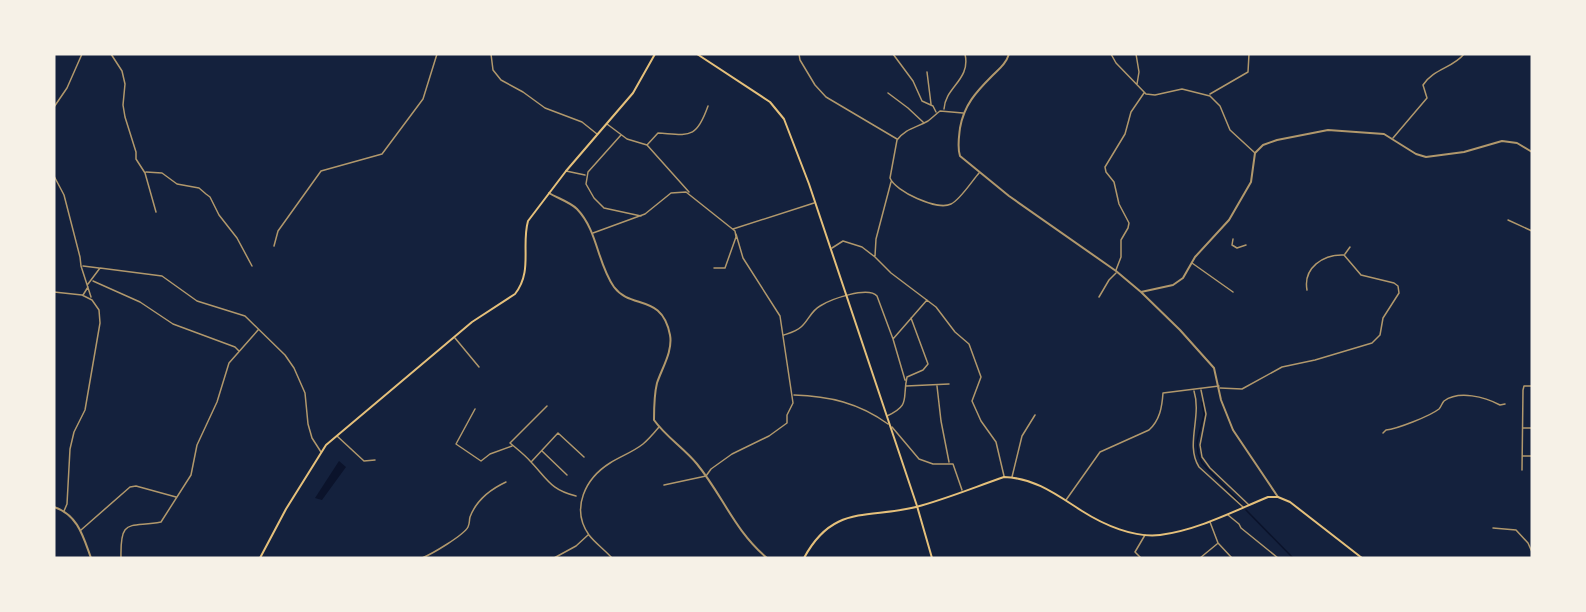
<svg xmlns="http://www.w3.org/2000/svg" width="1586" height="612" viewBox="0 0 1586 612" font-family="'Noto Serif',serif">
<rect width="100%" height="100%" fill="#14213d"/>
<!-- water -->
<path fill="#0b132b" d="M339,461L346,467L322,500L315,498Z"/>
<g fill="none" stroke-linecap="round" stroke-linejoin="round">
<!-- stream -->
<path stroke="#0b132b" stroke-width="1.5" d="M1202,402L1204,415L1197,441L1198,453L1202,463L1241,504
M1246,510L1293,558"/>
<!-- minor -->
<path stroke="#b1986c" stroke-width="1.5" d="M111,54L122,71L125,84L123,105L125,117L136,152V159L145,173L156,212
M491,54L493,70L501,80L523,92L545,108L582,122L597,134
M799,54L800,60L815,85L826,97L897,139
M893,54L913,81L922,101L933,106L936,112
M1111,54L1116,63L1146,94L1155,95L1182,89L1210,96L1220,106L1230,130L1255,153
M1136,54L1139,72L1137,84
M927,72L931,104
M888,93L908,108L923,122
M1210,94L1248,72L1249,54
M54,107L67,88L82,54
M944,109C945,87 971,80 965,54
M963,113L940,111C936,114 932,118 928,121C916,128 906,128 897,140L890,178C895,191 937,211 951,204C960,200 972,181 979,173
M607,124L627,139L647,145L658,133C689,135 696,140 708,106
M621,135L588,172L586,184L594,198L604,208L641,216
M1393,138L1427,98L1423,85C1433,69 1453,68 1464,54
M647,145L689,192
M566,171L585,175
M146,172L162,173L177,184L199,188L206,194L210,197L219,215L237,238L252,266
M54,176L64,195L80,257L81,266L91,297
M1508,220L1532,231
M733,229L814,203
M593,233L645,214L671,193L686,192L735,231L736,237L725,268H714
M1233,239L1232,245L1237,248L1246,245
M274,246L278,231L321,171L382,154L423,99L437,54
M832,248L843,241L862,247L875,257L891,273L936,307L955,332L969,344L981,377L972,401L981,421L996,442L1004,476
M1345,254L1350,247
M875,256L876,239L891,182
M1192,263L1233,292
M83,266L99,268
M1116,270L1121,257V240L1128,228L1129,223L1119,204L1114,182L1106,172L1105,167L1125,134L1131,112L1144,93
M93,281L140,302L173,324L235,347L239,351
M88,284L100,268L162,276L197,301L245,316L285,355L294,368L305,393L308,424L312,438L321,452
M54,292L82,295L92,300L99,310L100,323L85,410L74,432L70,449L67,504L64,511
M83,295L88,287
M1099,297L1109,280L1116,273
M784,335C790,333 797,331 801,327C808,321 811,311 820,306C831,299 868,286 877,296L893,339
M455,338L479,367
M905,380L893,339L927,300
M906,386L949,384
M937,386L941,421L949,462
M1220,388L1242,389L1282,367L1315,360L1372,343L1380,335L1383,318L1399,293L1398,286L1394,283L1361,275L1344,255C1323,254 1303,268 1307,290
M1201,390L1206,414L1200,445L1202,457L1210,468L1249,505
M1194,391C1202,417 1185,445 1199,467L1243,507
M794,395C829,396 859,403 888,424
M547,406L510,443C517,449 525,455 531,462C548,480 551,490 576,496
M475,409L456,444L481,461L490,454L512,446
M887,416C911,405 902,399 907,377L923,370L928,364L911,318
M892,427L919,459L933,464H953L962,490
M1523,428H1532
M1383,433L1386,430C1397,429 1430,416 1439,409C1441,407 1442,403 1444,401C1459,390 1485,397 1500,405L1505,404
M337,436L364,461L375,460
M542,451L567,475
M1523,456H1532
M532,461L558,433L584,457
M1522,470L1523,390L1524,386H1532
M1012,477L1022,436L1035,415
M664,485L706,476L711,469L732,454L769,436L787,423V415L793,403L780,316L743,258L736,234
M1066,500L1100,452L1149,430C1160,420 1162,407 1163,393L1219,386
M1228,515L1239,524L1241,528L1278,558
M1210,522L1218,543L1232,558
M1493,528L1516,530L1528,543L1532,552
M81,530L130,487L136,486L176,497
M121,558C120,517 129,528 161,522L191,475L197,445L217,402L229,363L258,330
M422,558C432,554 464,535 468,527C470,523 469,521 470,517C476,501 491,489 506,482
M554,558L576,546L588,535
M612,558C605,550 595,543 589,535C570,508 586,478 610,463C621,456 633,452 643,444C649,439 654,433 659,427
M1141,558L1135,552L1145,535
M1200,558L1217,544"/>
<!-- tertiary -->
<path stroke="#b1986c" stroke-width="2" d="M1009,54C1006,64 999,69 992,76C976,92 964,105 960,128C959,137 957,147 960,156L1009,196L1116,271L1141,292L1180,330L1214,368L1221,400L1233,430L1278,497
M549,193C557,198 570,202 577,209C598,231 597,263 614,287C631,310 662,293 670,335C673,351 662,368 657,383C654,395 654,408 654,420C666,437 684,448 697,464C723,496 734,530 767,558
M1141,292L1173,285L1183,278L1195,257L1229,220L1251,182L1255,153L1263,145L1277,140L1328,130L1384,134L1416,154L1426,157L1464,152L1502,141L1517,143L1532,152
M54,507C78,515 83,536 91,558"/>
<!-- primary -->
<path stroke="#e5c07b" stroke-width="2" d="M697,54L770,102L784,119L809,184L917,506L932,558
M260,558L286,509L326,445L472,322L515,294C533,271 521,246 528,221L566,171L633,93L655,54
M804,558C833,504 868,519 916,507C946,499 975,487 1004,477C1035,478 1057,495 1082,511C1104,525 1134,538 1160,535C1198,530 1234,511 1268,497H1278L1290,502L1362,558"/>
</g>
<!-- border -->
<rect width="1586" height="612" fill="none" stroke="#f6f1e7" stroke-width="111"/>
</svg>
